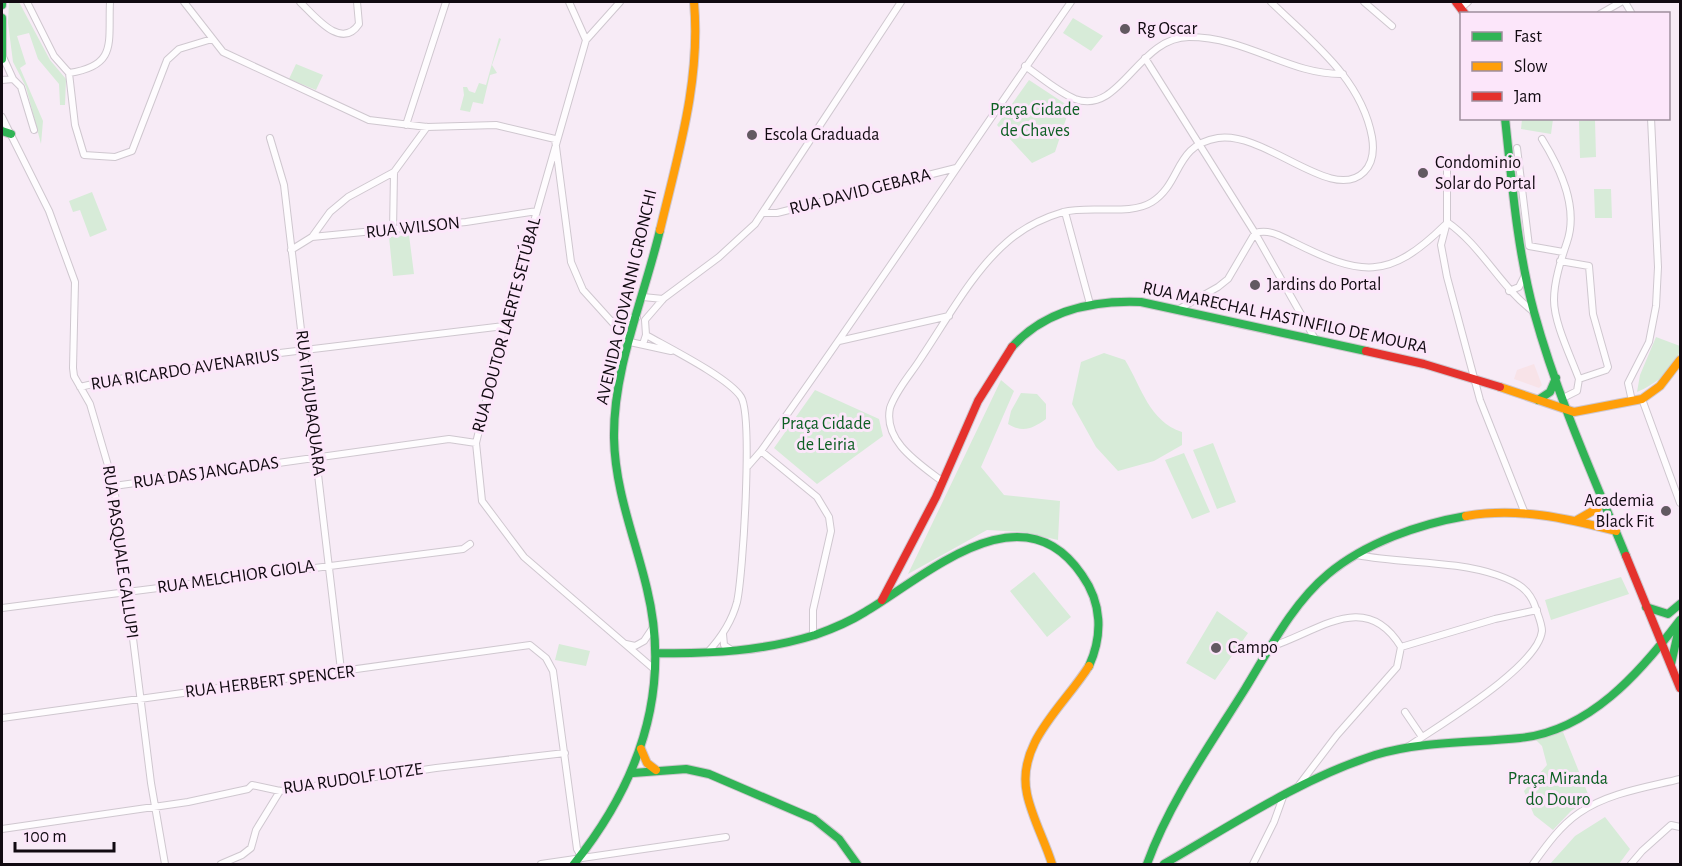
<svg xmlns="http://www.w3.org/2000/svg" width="1682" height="866" viewBox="0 0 1682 866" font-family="'Alegreya Sans',sans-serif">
<rect width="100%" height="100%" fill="#f7ebf6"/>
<!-- commercial -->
<path fill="#f8e3e8" d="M1534,364L1542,385L1539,388L1514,379L1517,370Z"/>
<!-- green -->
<path fill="#d7ebd8" d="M9,2H19L50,60L66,79L65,105H60L59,84L38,59L29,33L17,36L26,64L20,68L43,121L41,144L26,87L13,62L8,23Z
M1073,18L1103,36L1091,51L1063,33Z
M499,38L501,39L492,65L497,73L490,75L483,104L473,102L470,112L460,110L464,95L463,87H467L469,91L475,93L479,83L486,85Z
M296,64L323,75L316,90L289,79Z
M1029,80L1070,107L1055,152L1032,163L997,125Z
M1522,119H1553L1551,134L1521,129Z
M1595,120L1596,157L1580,158L1579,121Z
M1594,189H1611L1612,218H1595Z
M92,192L107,230L90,237L80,210L73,212L69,201Z
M409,235L414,274L393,276L389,237Z
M1656,337L1680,346C1680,367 1654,385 1637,392L1640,375Z
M1104,353L1125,360C1142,388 1149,421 1182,432V445L1154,461L1118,471L1096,447L1072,404L1081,362Z
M1001,380L1014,391L981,467L1004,495L1060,501L1058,540L1023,532L987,530L908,574Z
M815,390L879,419L883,436L817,484L774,448Z
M1021,393L1037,394L1046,404V419C1032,429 1023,433 1008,424L1011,411Z
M1213,443L1236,502L1217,509L1193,450Z
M1184,453L1210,512L1192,519L1165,460Z
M1034,572L1071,617L1047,637L1010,591Z
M1621,577L1629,594L1551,620L1545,600Z
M1217,611L1248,633L1215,680L1186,663Z
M559,644L590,651L586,666L555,660Z
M1563,732L1590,799L1571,811L1553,830L1534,815L1524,791L1547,765L1542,746L1535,739Z
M1605,817L1630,849L1619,864H1550L1575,836Z"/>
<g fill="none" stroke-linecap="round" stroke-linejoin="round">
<defs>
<path id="street" d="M27,2L54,56L69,73C118,66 108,42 110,2
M184,2L223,52L369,120L427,127L496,125L555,139L571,262L583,290L630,342L671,351
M300,2C314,15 341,51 359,24L357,2
M569,2L586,40
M620,2L586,40L504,326L476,443L482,501L524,557L654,669
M1364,2L1392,26
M1625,2L1632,14
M1461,8L1468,2
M1600,14L1621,2
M3,57L13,79L21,87L34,130
M1145,58L1255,233L1315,339
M1025,66C1041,77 1058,92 1075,99C1120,116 1138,37 1189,37C1248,37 1289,75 1343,74
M69,73L75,125L84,155L115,157L132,151L167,60L179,49L212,39
M2,80L13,79
M2,117L49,211L75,282L73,368L74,376L90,404L114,486L151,783L165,864
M406,125L446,2
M270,138L284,185L341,670
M1542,139C1560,168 1579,207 1567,242C1561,260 1554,281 1554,300C1554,323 1571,357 1579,379L1577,391L1563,398
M1517,148L1529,246L1563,252
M1447,164V222L1441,245L1447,277L1480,400L1524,511
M1065,212L1090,304
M763,213H777L956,168
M1447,222C1482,246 1500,287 1534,312
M393,231L394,172
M312,237L330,212L348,197L394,172L427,127
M291,250L312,237L466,222L537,211
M1560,261L1589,266L1593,314L1608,367L1606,370L1579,379
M1509,291L1519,287L1525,275
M643,297L663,299
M1179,309L1218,287L1228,279L1255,233C1270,229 1280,236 1293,242C1361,276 1388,281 1445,225
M613,321L637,317
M646,335C669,348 729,378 741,397C753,416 743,575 737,602C732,621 720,639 707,653
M839,341L949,316
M643,344L646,335L645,320L664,298L719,257L755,224L901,2
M80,387C138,372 197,372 255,356L504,326
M1642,399L1680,503
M1632,401L1628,383L1649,342L1656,306L1658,267L1651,118
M761,451L817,497L829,517L831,531L813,610V635
M748,466L761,451C867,303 967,151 1071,2
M943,482C920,464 883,442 890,408C896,390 911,374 921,358C946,321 973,271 1007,242C1023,228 1043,218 1063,212C1090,205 1130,216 1152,202C1182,183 1174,145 1218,138C1266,131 1332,204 1364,172C1373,163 1374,149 1372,137C1361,78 1312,42 1271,2
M114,486L449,439L476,443
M1357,555C1403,564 1452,560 1497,575C1517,582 1530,589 1536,609C1538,615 1542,624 1542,631C1538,667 1439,725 1409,746
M2,608L463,549L470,544
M723,634L724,645L733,651
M626,644L635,646L644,641L654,626
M1273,646C1319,631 1366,589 1401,647L1397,667L1337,735L1296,789
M1401,647L1495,619L1537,610
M1405,712L1422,737
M2,718L530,645L546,658L553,671L577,849L581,856
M2,829L188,802L248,789L252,785L280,791L436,768L565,753
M221,864L242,855L251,848L256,830L280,791
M541,864L726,837
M1253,864L1274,822L1283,797
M1533,864C1546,846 1560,826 1579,813C1607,793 1648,787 1680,779
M1631,864L1642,851L1671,825L1680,827"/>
<path id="fast" d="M2,2V5
M2,18V59
M1505,118C1512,183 1517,249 1534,312C1557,396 1593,476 1626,556
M2,131L11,134
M1012,347C1045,310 1093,300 1141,302L1366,351
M1538,400L1550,392L1556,378
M1646,607L1668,614L1680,604
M657,653C711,654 763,651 815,635C832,629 849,622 865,612C926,576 1022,486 1082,575C1102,603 1103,635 1089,666
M1671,664L1680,624
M633,773L686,769L709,774L814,819L839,839L857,864
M574,864C638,784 672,692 647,589C635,538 615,491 614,438C613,368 644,298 660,230
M1147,864C1170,801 1210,745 1245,689C1269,650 1292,604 1328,574C1365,543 1419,524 1466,516
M1164,864C1232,825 1300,779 1375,755C1421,741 1472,743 1520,738C1589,731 1640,673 1680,620"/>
<path id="slow" d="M660,230C678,154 701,81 694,2
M1500,387L1574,412L1642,399L1660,386L1680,360
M1466,516C1517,507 1566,518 1616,531
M1577,520L1598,508L1602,499
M641,749L647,763L656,770
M1052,864C1045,841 1032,818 1027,794C1016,743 1064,706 1089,666"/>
<path id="jam" d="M1456,2L1465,14
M1366,351L1424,364L1500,387
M1626,556L1680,688
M882,600L936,497L978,401L1012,347"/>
</defs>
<!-- street casing -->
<use href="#street" stroke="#cfc7cf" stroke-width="8"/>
<!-- fast casing -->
<use href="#fast" stroke="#cfc7cf" stroke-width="10"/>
<!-- slow casing -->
<use href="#slow" stroke="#cfc7cf" stroke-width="10"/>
<!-- jam casing -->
<use href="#jam" stroke="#cfc7cf" stroke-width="10"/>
<!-- street -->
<use href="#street" stroke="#fefcfe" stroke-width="6"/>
<!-- fast -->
<use href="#fast" stroke="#30b455" stroke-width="8"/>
<!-- slow -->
<use href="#slow" stroke="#ff9f0a" stroke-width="8"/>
<!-- jam -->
<use href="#jam" stroke="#e5322d" stroke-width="8"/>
</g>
<!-- markers -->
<g fill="#625961" stroke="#fce6fa" stroke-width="2">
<circle cx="1125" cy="29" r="6"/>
<circle cx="752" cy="135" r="6"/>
<circle cx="1423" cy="173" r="6"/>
<circle cx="1255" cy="285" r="6"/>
<circle cx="1666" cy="511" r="6"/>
<circle cx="1216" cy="648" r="6"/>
</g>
<g text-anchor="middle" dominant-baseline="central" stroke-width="6" stroke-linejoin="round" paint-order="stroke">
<!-- poi labels -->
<g font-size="18" fill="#110a11" stroke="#fce6fa" text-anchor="start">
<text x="1137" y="29">Rg Oscar</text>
<text x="764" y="135">Escola Graduada</text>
<text x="1435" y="163">Condominio<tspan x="1435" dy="21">Solar do Portal</tspan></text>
<text x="1267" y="285">Jardins do Portal</text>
<text x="1654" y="501" text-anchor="end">Academia<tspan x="1654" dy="21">Black Fit</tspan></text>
<text x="1228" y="648">Campo</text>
</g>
<!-- park labels -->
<g font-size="18" fill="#0d5f23" stroke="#fce6fa">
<text x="1035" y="110">Praça Cidade<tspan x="1035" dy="21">de Chaves</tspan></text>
<text x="826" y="424">Praça Cidade<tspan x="826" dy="21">de Leiria</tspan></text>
<text x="1558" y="779">Praça Miranda<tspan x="1558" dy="21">do Douro</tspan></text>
</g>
<!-- street labels -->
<g font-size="18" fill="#110a11" stroke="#fce6fa">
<text transform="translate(860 192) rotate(-14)">RUA DAVID GEBARA</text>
<text transform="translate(413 228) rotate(-6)">RUA WILSON</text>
<text transform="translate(627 297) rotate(-77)">AVENIDA GIOVANNI GRONCHI</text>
<text transform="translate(1285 318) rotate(12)">RUA MARECHAL HASTINFILO DE MOURA</text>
<text transform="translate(507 325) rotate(-75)">RUA DOUTOR LAERTE SETÚBAL</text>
<text transform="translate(185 370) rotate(-9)">RUA RICARDO AVENARIUS</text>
<text transform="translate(310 403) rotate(83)">RUA ITAJUBAQUARA</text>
<text transform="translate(206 473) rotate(-8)">RUA DAS JANGADAS</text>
<text transform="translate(120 552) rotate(82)">RUA PASQUALE GALLUPI</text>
<text transform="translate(236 577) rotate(-8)">RUA MELCHIOR GIOLA</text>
<text transform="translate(270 682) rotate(-7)">RUA HERBERT SPENCER</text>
<text transform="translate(353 779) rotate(-8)">RUA RUDOLF LOTZE</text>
</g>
</g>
<!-- border -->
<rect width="1682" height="866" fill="none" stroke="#110a11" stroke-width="6"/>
<!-- legend -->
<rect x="1460" y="12" width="210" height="108" fill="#fce6fa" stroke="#9e8e9d" stroke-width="1.5"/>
<rect x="1472" y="32" width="30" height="9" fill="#30b455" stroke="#9e8e9d" stroke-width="1.5"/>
<text x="1514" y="42" font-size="18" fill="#110a11">Fast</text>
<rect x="1472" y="62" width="30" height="9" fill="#ff9f0a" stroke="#9e8e9d" stroke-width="1.5"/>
<text x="1514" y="72" font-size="18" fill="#110a11">Slow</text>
<rect x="1472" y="92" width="30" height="9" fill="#e5322d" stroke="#9e8e9d" stroke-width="1.5"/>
<text x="1514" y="102" font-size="18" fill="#110a11">Jam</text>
<!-- scale -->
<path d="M15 842v9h99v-9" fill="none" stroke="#110a11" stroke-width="3"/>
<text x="24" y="842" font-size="18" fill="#110a11" stroke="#fce6fa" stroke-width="4.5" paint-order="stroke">100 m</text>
</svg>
